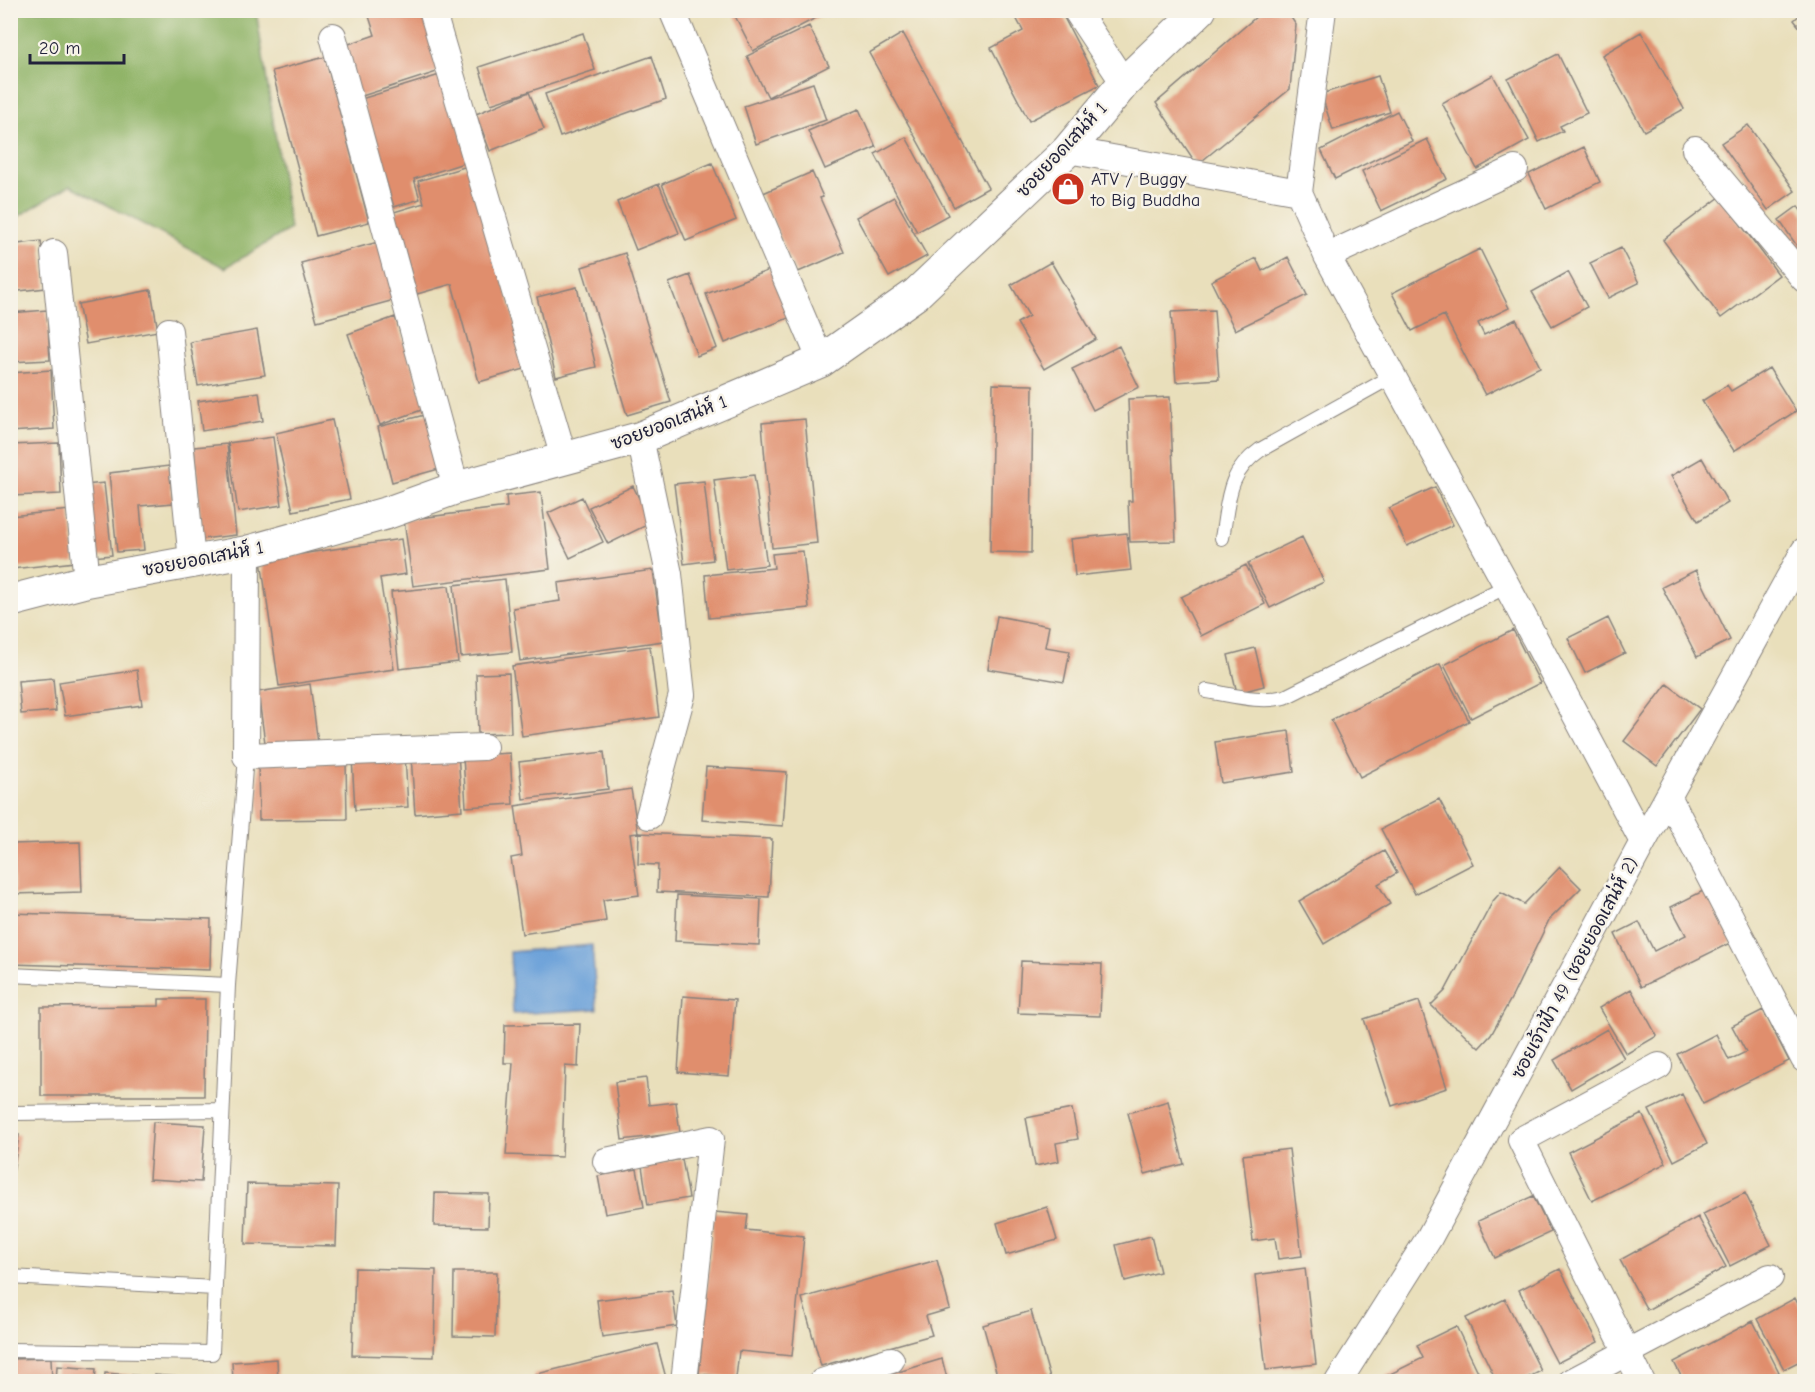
<svg xmlns="http://www.w3.org/2000/svg" width="1815" height="1392" viewBox="0 0 1815 1392" font-family="'Comic Neue','Playpen Sans Thai',sans-serif">
<rect width="100%" height="100%" fill="#f7f3e8"/>
<filter id="ink" filterUnits="userSpaceOnUse"><feTurbulence type="fractalNoise" baseFrequency=".0167" numOctaves="2"/><feDisplacementMap in="SourceGraphic" scale="12" xChannelSelector="R" yChannelSelector="G"/><feConvolveMatrix kernelMatrix="1 2 1 2 8 2 1 2 1" color-interpolation-filters="sRGB"/></filter>
<filter id="wash" filterUnits="userSpaceOnUse"><feTurbulence type="fractalNoise" baseFrequency=".008" numOctaves="4" result="noise"/><feDisplacementMap in="SourceGraphic" scale="24" xChannelSelector="R" yChannelSelector="G"/><feGaussianBlur stdDeviation="1.35" result="paint"/><feColorMatrix in="noise" values="0 0 0 0 0 0 0 0 0 0 0 0 0 0 0 0 0 1.4 0 .05"/><feComposite in="paint" operator="in"/></filter>
<g filter="url(#wash)">
<rect width="100%" height="100%" fill="#e9dfbb"/>
<!-- forest -->
<path fill="#90b468" stroke="#596b52" stroke-width="1.5" d="M11,10L256,11L290,229L225,268L70,185L11,221Z"/>
<!-- water -->
<path fill="#6ca1d9" stroke="#47628a" stroke-width="1.5" d="M592,945L597,1009L513,1014L510,952Z"/>
<g id="blocks">
<!-- building -->
<path fill="#e08e6d" d="M367,10H424L443,70L359,97L343,46L375,35Z
M732,10H831L753,51Z
M1012,10H1060L1099,85L1029,121L991,48L1023,31Z
M1264,10H1286L1296,25L1290,89L1197,165L1156,103Z
M1804,11V33L1794,20Z
M809,26L829,66L768,97L747,56Z
M1641,32L1684,109L1644,131L1602,55Z
M583,33L595,70L491,104L479,67Z
M903,33L988,188L954,207L869,53Z
M1558,54L1587,113L1560,126L1563,131L1539,142L1508,79Z
M652,56L666,99L560,137L545,94Z
M325,57L369,222L316,236L272,71Z
M443,74L470,161L414,179L420,199L394,207L361,99Z
M1493,75L1529,140L1477,169L1442,103Z
M1378,76L1390,112L1333,130L1321,94Z
M813,83L826,120L756,144L744,106Z
M529,92L544,129L490,151L476,114Z
M859,109L876,147L825,169L808,131Z
M1397,111L1412,141L1335,179L1321,150Z
M1748,125L1795,191L1768,210L1721,143Z
M906,137L948,215L917,232L875,154Z
M1427,139L1447,179L1381,211L1362,171Z
M1584,147L1600,182L1546,209L1529,174Z
M712,163L736,220L686,241L662,184Z
M471,165L528,368L479,382L452,284L417,294L394,212L424,203L418,181Z
M812,172L823,197L820,198L844,252L796,273L761,194Z
M659,184L679,233L636,250L617,202Z
M894,197L927,256L889,277L856,217Z
M1720,197L1779,275L1721,318L1663,240Z
M1798,206L1804,215V256L1779,220Z
M41,241L46,288L10,292V245Z
M382,241L398,299L317,321L301,263Z
M1621,248L1639,283L1608,298L1590,263Z
M1480,249L1509,308L1478,323L1484,335L1516,319L1540,367L1485,395L1444,315L1412,331L1392,293Z
M625,253L671,402L627,415L582,267Z
M1288,257L1307,295L1235,330L1211,281L1256,258L1262,271Z
M1051,262L1096,339L1044,369L1017,323L1029,316L1011,285Z
M772,269L791,317L725,343L706,294Z
M1568,272L1587,307L1552,326L1532,292Z
M690,275L717,348L697,356L669,283Z
M577,287L596,367L556,377L537,297Z
M151,290L158,331L86,344L78,304Z
M47,310L50,360L10,362V313Z
M1214,310L1219,379L1176,382L1171,312Z
M395,317L427,408L380,425L348,334Z
M257,330L265,375L198,386L190,342Z
M1119,346L1139,387L1093,410L1072,369Z
M1769,368L1796,411L1734,451L1702,401L1727,385L1731,391Z
M51,370L54,429L10,432V373Z
M993,384L1033,385L1031,553L990,552Z
M259,392L263,421L202,431L198,401Z
M1170,397L1176,541L1130,542L1128,501H1132L1128,399Z
M432,413L446,467L392,482L378,427Z
M805,419L817,543L772,548L762,423Z
M332,420L350,499L293,511L276,433Z
M273,437L282,505L238,512L228,443Z
M59,443L61,494L10,496V445Z
M227,444L236,535L202,539L194,447Z
M1702,458L1728,503L1698,521L1671,476Z
M169,466L173,503L140,506L144,550L117,552L109,473Z
M754,475L767,565L726,570L714,480Z
M704,481L713,560L684,564L674,484Z
M104,483L112,555L93,557L85,485Z
M633,486L651,523L608,544L589,507Z
M1435,487L1453,525L1407,546L1389,508Z
M541,492L550,569L413,586L404,520L507,507L506,496Z
M582,497L603,542L570,558L548,513Z
M70,510L75,562L12,569L10,516Z
M1127,533L1131,570L1075,576L1071,539Z
M1302,537L1324,582L1270,608L1248,563Z
M401,539L406,574L380,578L394,669L279,686L261,560Z
M803,551L809,608L709,618L705,575L774,568L772,554Z
M1246,565L1265,604L1201,636L1181,597Z
M653,570L663,641L520,661L513,608L560,601L558,583Z
M1696,570L1730,640L1697,657L1662,587Z
M505,579L512,652L461,657L454,585Z
M449,586L458,662L399,669L391,592Z
M997,616L1049,626L1045,647L1070,651L1064,682L988,669Z
M1608,618L1625,653L1585,673L1568,638Z
M1513,630L1540,683L1471,718L1444,665Z
M650,646L659,717L522,736L512,666Z
M1255,648L1264,686L1237,693L1228,655Z
M1440,664L1469,721L1360,777L1331,720Z
M137,670L142,705L65,716L59,682Z
M509,673L511,733L478,734L476,674Z
M53,678L56,711L21,714L18,681Z
M310,684L318,743L266,750L258,692Z
M1667,684L1700,709L1657,766L1624,741Z
M1289,731L1294,772L1221,783L1215,742Z
M604,752L608,789L523,799L519,762Z
M458,753L462,810L415,814L411,756Z
M510,753L513,804L466,807L463,756Z
M405,755L408,807L355,810L352,758Z
M346,761L347,819L259,820L258,763Z
M706,767L787,772L783,826L702,820Z
M631,789L638,833L630,834L639,895L603,900L606,921L522,934L511,858L522,856L515,806Z
M1439,799L1473,864L1415,894L1381,829Z
M639,833L772,839L769,897L657,892L658,865L638,864Z
M80,842L82,892L14,894L12,844Z
M1384,851L1397,873L1378,884L1390,904L1324,944L1299,901Z
M1560,867L1581,888L1549,920L1513,995L1491,1035L1479,1048L1458,1028L1449,1023L1431,1005L1445,991L1493,901L1501,892L1524,904Z
M1705,890L1732,942L1641,987L1615,934L1639,922L1654,951L1686,935L1671,907Z
M677,895L761,899L759,945L675,941Z
M10,913L211,919L210,970L10,964Z
M1021,961L1102,964L1100,1016L1018,1013Z
M1631,989L1657,1036L1626,1054L1599,1008Z
M683,996L735,1000L729,1076L678,1072Z
M159,999H205L204,1096H41V1007L159,1006Z
M1419,1001L1447,1088L1392,1106L1364,1019Z
M1763,1010L1789,1061L1703,1104L1677,1054L1716,1034L1729,1060L1746,1052L1732,1026Z
M580,1024L578,1067L565,1066L562,1157L506,1155L513,1063H504L505,1025Z
M1607,1029L1624,1058L1571,1089L1554,1060Z
M646,1078L649,1105L676,1102L680,1133L622,1140L615,1082Z
M1682,1094L1707,1144L1674,1161L1649,1110Z
M1168,1101L1184,1164L1145,1174L1128,1113Z
M1072,1109L1078,1139L1056,1143L1059,1161L1035,1166L1026,1118Z
M1642,1114L1666,1163L1592,1201L1568,1152Z
M153,1122L205,1125L201,1182L149,1179Z
M10,1134L19,1135L12,1180H10Z
M1289,1149L1302,1256L1278,1259L1275,1238L1253,1241L1243,1155Z
M682,1159L689,1198L648,1205L642,1166Z
M637,1169L644,1207L605,1214L598,1176Z
M247,1184L338,1186L336,1246L245,1244Z
M435,1193L489,1194L488,1227L434,1226Z
M1745,1193L1771,1245L1730,1266L1703,1214Z
M1533,1196L1551,1232L1495,1258L1478,1221Z
M1047,1207L1057,1240L1006,1255L997,1223Z
M714,1212L748,1215L746,1230L804,1236L792,1356L739,1351L736,1378L699,1374Z
M1698,1217L1726,1267L1647,1310L1620,1260Z
M1151,1236L1160,1272L1125,1281L1116,1245Z
M937,1260L950,1309L926,1316L932,1335L821,1366L802,1298Z
M355,1268L436,1270L434,1357L352,1355Z
M1305,1268L1316,1364L1266,1370L1255,1275Z
M1560,1269L1598,1342L1557,1363L1519,1290Z
M454,1272H497L495,1337L453,1336Z
M672,1290L677,1326L602,1337L597,1300Z
M1795,1298L1804,1316V1359L1784,1369L1757,1319Z
M1505,1299L1541,1371L1519,1382H1497L1466,1318Z
M1031,1311L1051,1382H999L983,1325Z
M1753,1321L1779,1372L1761,1382H1684L1674,1362Z
M1456,1326L1483,1382H1382L1380,1379L1423,1358L1417,1345Z
M657,1344L666,1378L651,1382H534L533,1375Z
M51,1358L52,1382H10V1359Z
M277,1359L278,1382H233L232,1362Z
M942,1359L948,1382H876L875,1379Z
M57,1366L96,1369L95,1382H56Z
M105,1373L143,1376V1382H104Z
M154,1375L193,1378V1382H154Z"/>
</g>
</g>
<g filter="url(#ink)">
<use href="#blocks" fill-opacity="0" stroke="#86807b" stroke-width="1.5"/>
<g fill="none" stroke-linecap="round" stroke-linejoin="round">
<defs>
<path id="service" d="M1222,538C1229,500 1226,474 1260,450L1393,376
M1207,691C1233,695 1259,703 1285,697L1507,586
M10,975L228,985
M16,1113L221,1110
M10,1277L215,1288
M10,1350L212,1353L228,985L246,756"/>
<path id="minor" d="M432,10L564,458
M672,10L821,361
M1076,10L1124,83
M1323,10L1299,192L1327,256L1507,586L1643,842
M333,36L456,488
M1695,149L1804,279
M1068,150L1299,192
M54,253L87,581
M1327,256L1515,169
M169,331L192,561
M640,438L669,574L682,695L649,816
M247,552L246,756L484,747
M1669,798L1804,1059
M606,1161L711,1139L684,1382
M822,1382L891,1360
M1338,1382L1429,1238L1643,842L1804,551
M1571,1382L1770,1277
M1642,1382L1521,1140L1659,1066"/>
<path id="tertiary" d="M10,601L87,581L247,552L387,513L456,488L640,438L821,361L916,294L1068,150L1124,83L1200,10"/>
</defs>
<!-- service casing -->
<use href="#service" stroke="#86807b" stroke-width="16"/>
<!-- minor casing -->
<use href="#minor" stroke="#86807b" stroke-width="28"/>
<!-- tertiary casing -->
<use href="#tertiary" stroke="#86807b" stroke-width="34"/>
<!-- service -->
<use href="#service" stroke="#fff" stroke-width="14"/>
<!-- minor -->
<use href="#minor" stroke="#fff" stroke-width="26"/>
<!-- tertiary -->
<use href="#tertiary" stroke="#fff" stroke-width="32"/>
</g>
</g>
<!-- icons -->
<defs>
<symbol id="shop-disc" viewBox="-11 -11 22 22"><circle r="9.5" fill="#c8321e" stroke="#f7f3e8"/><path d="M-5-2.5h2.3a2.7 3.5 0 0 1 5.4 0H5L5.5 6h-11ZM-1.5-2.5h3a1.5 2.3 0 0 0-3 0Z" fill="#fff"/></symbol>
</defs>
<g fill-rule="evenodd">
<use href="#shop-disc" x="1049" y="170" width="38" height="38"/>
</g>
<g text-anchor="middle" dominant-baseline="central" stroke-width="5" stroke-linejoin="round" paint-order="stroke">
<!-- street labels -->
<g font-size="18" fill="#22223b" stroke="#f7f3e8">
<text transform="translate(1062 150) rotate(-47)">ซอยยอดเสน่ห์ 1</text>
<text transform="translate(669 423) rotate(-21)">ซอยยอดเสน่ห์ 1</text>
<text transform="translate(203 559) rotate(-11)">ซอยยอดเสน่ห์ 1</text>
<text transform="translate(1575 968) rotate(-62)">ซอยเจ้าฟ้า 49 (ซอยยอดเสน่ห์ 2)</text>
</g>
<!-- poi labels -->
<g font-size="18" fill="#22223b" stroke="#f7f3e8" text-anchor="start">
<text x="1091" y="179">ATV / Buggy<tspan x="1091" dy="21">to Big Buddha</tspan></text>
</g>
</g>
<!-- margin -->
<rect width="1815" height="1392" fill="none" stroke="#f7f3e8" stroke-width="36"/>
<!-- scale -->
<path d="M30 54v9h94v-9" fill="none" stroke="#22223b" stroke-width="3"/>
<text x="39" y="54" font-size="18" fill="#22223b" stroke="#f7f3e8" stroke-width="4.5" paint-order="stroke">20 m</text>
</svg>
